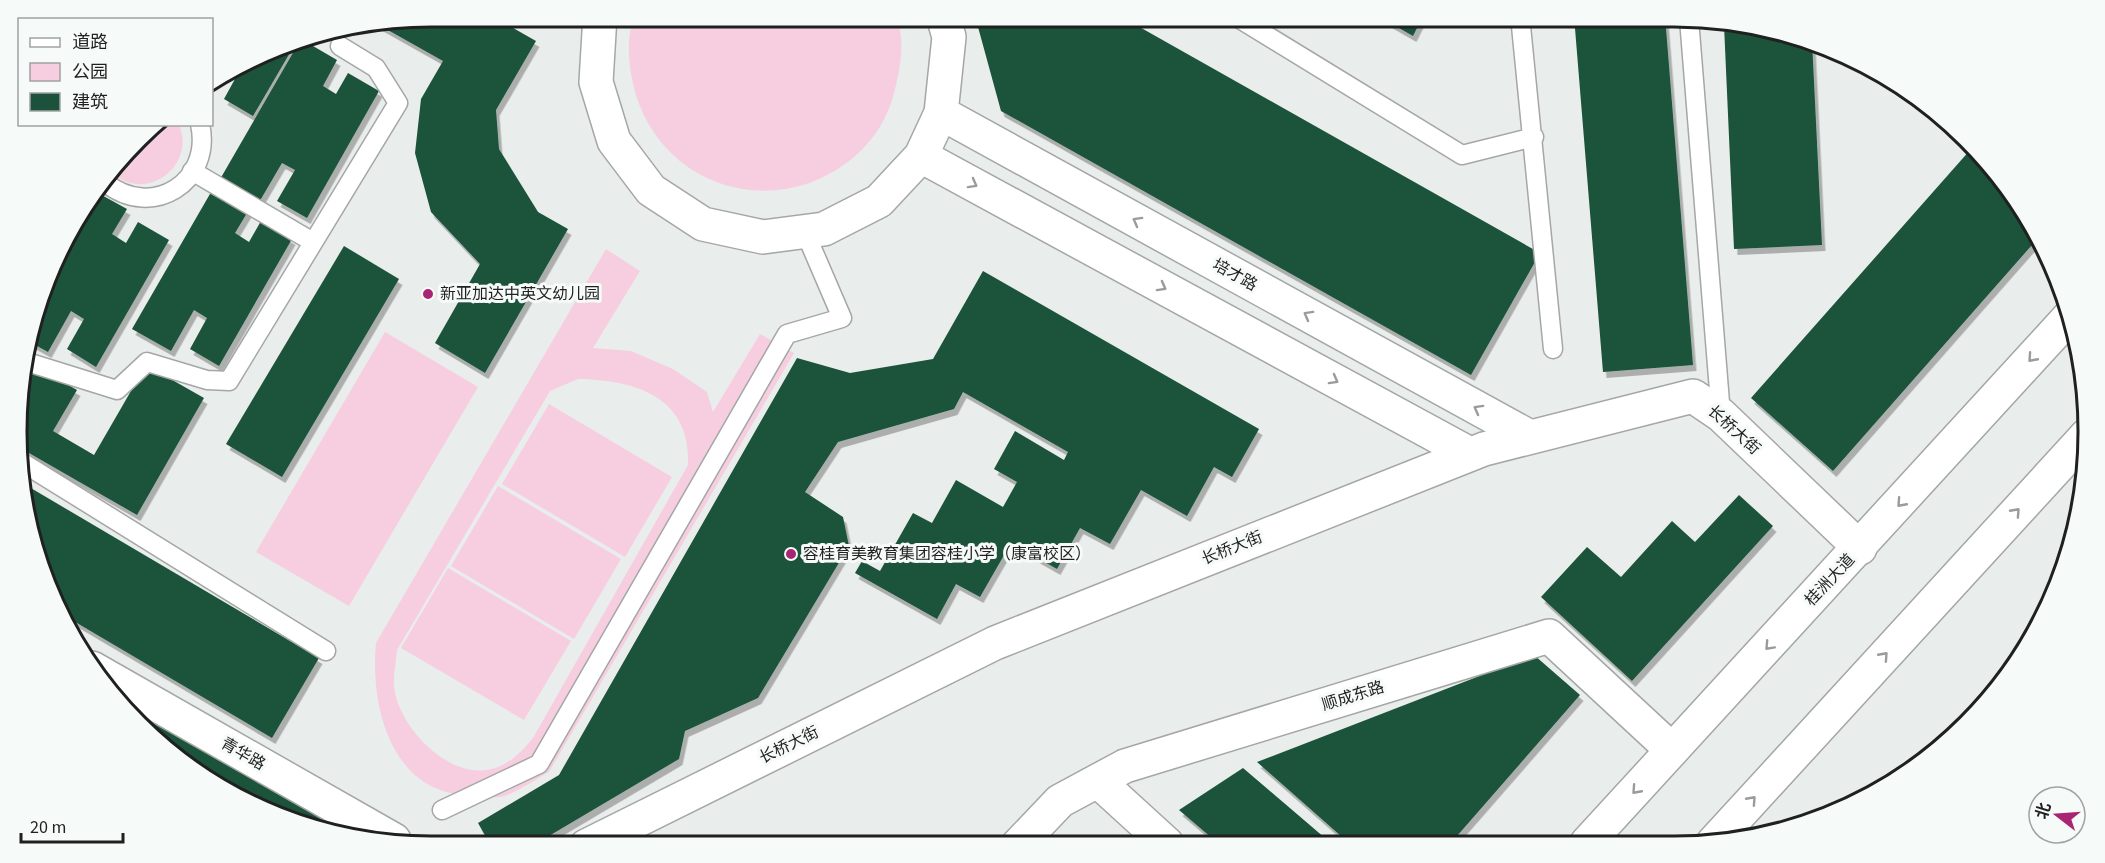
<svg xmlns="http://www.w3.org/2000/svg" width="2105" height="863" viewBox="0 0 2105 863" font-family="'Source Sans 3','Noto Sans SC',sans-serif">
<defs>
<filter id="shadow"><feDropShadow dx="3.5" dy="6" stdDeviation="0" flood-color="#0004"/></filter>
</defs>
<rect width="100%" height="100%" fill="#e9edeb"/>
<!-- green -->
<path fill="#f7cee0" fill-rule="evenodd" d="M896,17C906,39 900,70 894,93C888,118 873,141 854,157C776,223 660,188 634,88C629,67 625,37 635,17Z
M154,125H179C196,165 148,203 113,174Z
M606,249L640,271L593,348L631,351L673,369L707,392L713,412L760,334L794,353L549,772C535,780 520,790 505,796C495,799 479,796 468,795C391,793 370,706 376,643ZM578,379C636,380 691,397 688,465L533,738C523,750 513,761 498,767C453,785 399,729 394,687C393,676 396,662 397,650L550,391Z
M385,332L478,387L349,606L256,552Z
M549,404L672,477L625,557L502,484Z
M498,486L621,559L574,639L451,566Z
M448,568L571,641L524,720L401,648Z"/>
<!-- building -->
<path fill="#1c523b" filter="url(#shadow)" d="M431,16H492L536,41L496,110L499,149L538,212L568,229L485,373L435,343L480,264L431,212L415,153L421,99L443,61L379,25Z
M975,16H1120L1540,253L1471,375L1001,111Z
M1378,16H1423L1413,36Z
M1574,16H1665L1693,365L1603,372Z
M1724,25L1812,41L1822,245L1734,249Z
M298,39L253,116L224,99L241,68L237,66Z
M301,39L337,60L323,86L336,94L348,73L379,91L307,218L277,201L295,170L282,163L258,204L219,181Z
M1970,144L2003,179L2039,237L1833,471L1751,398L1971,149Z
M214,187L250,208L235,233L249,242L261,221L292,239L219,366L190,349L207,318L194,310L171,351L132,329Z
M98,193L127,209L112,234L126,243L138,222L169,240L96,367L67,349L84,319L71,311L48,352L28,341L39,298L72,224Z
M344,246L399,279L282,477L226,444Z
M983,271L1259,429L1232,477L1214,467L1187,516L1141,490L1110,544L1080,528L1057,569L1011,543L980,597L956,584L937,619L855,573L862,561L880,571L913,513L932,523L956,480L1003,507L1017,482L994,469L1015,431L1064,460L1068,452L963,392L954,409L838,442L805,492L843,517L849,546L758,698L685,731L679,759L532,846H491L478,823L559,775L797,358L850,373L933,359Z
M25,360L77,390L53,431L94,455L146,365L204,398L137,515L22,449L20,377Z
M24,484L319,658L272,738L60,613L48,590L25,513Z
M1739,495L1773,526L1632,681L1541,597L1587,547L1621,577L1672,521L1695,542Z
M1534,655L1580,695L1450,844H1350L1257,762Z
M130,708L355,834L298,825L179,761Z
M1243,768L1332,844H1219L1179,810Z"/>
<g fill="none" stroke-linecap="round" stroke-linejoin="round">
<defs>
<path id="lane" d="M1235,16L1462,155L1534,137
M1520,16L1553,349
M1689,19L1721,415
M192,171L313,242
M106,183C152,220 213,182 200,124
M24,361L117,390L147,362L207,380L229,381L398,103L376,68L340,46
M23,463L326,651
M442,810L539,764L787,334L842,318L805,232"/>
<path id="street" d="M600,16L596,82L614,141L651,190L703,224L763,237L824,229L879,201L921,156L941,113L949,37L943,16
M941,113L1530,437
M921,156L1470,454
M1098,781L1167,844
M1018,845L1060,801L1125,766L1549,636L1672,750
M586,846L995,643L1484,449L1693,396L1721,415L1860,548"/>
<path id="secondary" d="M92,668L394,840
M1587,843L2071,315
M1713,843L2087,435"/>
</defs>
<!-- lane casing -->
<use href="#lane" stroke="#a4a7a5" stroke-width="21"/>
<!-- street casing -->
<use href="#street" stroke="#a4a7a5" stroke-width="36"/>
<!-- secondary casing -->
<use href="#secondary" stroke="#a4a7a5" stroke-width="36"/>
<!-- lane -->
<use href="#lane" stroke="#fff" stroke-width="18"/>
<!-- street -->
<use href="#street" stroke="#fff" stroke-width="33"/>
<!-- secondary -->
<use href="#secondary" stroke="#fff" stroke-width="33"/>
</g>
<!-- one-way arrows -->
<defs><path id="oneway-chevron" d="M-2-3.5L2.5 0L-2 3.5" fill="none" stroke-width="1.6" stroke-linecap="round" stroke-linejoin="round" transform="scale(1.5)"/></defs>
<g stroke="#9a9b9b">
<use href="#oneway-chevron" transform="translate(973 184) rotate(29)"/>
<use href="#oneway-chevron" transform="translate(1137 221) rotate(-151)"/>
<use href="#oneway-chevron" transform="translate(1162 287) rotate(29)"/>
<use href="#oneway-chevron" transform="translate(1308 315) rotate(-151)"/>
<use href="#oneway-chevron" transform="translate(2032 358) rotate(132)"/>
<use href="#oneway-chevron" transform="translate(1334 380) rotate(29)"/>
<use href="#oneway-chevron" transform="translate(1478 409) rotate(-151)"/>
<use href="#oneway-chevron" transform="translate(1901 503) rotate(132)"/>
<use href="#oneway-chevron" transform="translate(2016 512) rotate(-48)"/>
<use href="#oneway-chevron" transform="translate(1769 646) rotate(133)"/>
<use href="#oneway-chevron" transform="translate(1884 656) rotate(-48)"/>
<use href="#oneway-chevron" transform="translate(1636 790) rotate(132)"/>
<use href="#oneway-chevron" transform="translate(1752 800) rotate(-48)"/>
</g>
<!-- markers -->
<g fill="#a72572" stroke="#f6faf8" stroke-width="2">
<circle cx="428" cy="294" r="6"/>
<circle cx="791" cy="554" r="6"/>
</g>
<g text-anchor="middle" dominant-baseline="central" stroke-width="6" stroke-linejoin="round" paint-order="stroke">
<!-- street labels -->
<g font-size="16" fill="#1f2020" stroke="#f6faf8">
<text transform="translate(1235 275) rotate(29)">培才路</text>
<text transform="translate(1734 430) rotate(42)">长桥大街</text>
<text transform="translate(1232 548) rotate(-22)">长桥大街</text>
<text transform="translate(1830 580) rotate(-47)">桂洲大道</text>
<text transform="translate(1353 696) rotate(-17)">顺成东路</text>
<text transform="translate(789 745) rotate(-26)">长桥大街</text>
<text transform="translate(243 754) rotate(30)">青华路</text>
</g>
<!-- poi labels -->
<g font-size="16" fill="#1f2020" stroke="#f6faf8" text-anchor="start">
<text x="440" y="294">新亚加达中英文幼儿园</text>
<text x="803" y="554">容桂育美教育集团容桂小学（康富校区）</text>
</g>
</g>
<!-- crop -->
<path d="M0 0H2105V863H0ZM431 27H1674A404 404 0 0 1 2078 431V432A404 404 0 0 1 1674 836H431A404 404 0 0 1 27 432V431A404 404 0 0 1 431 27Z" fill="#f6faf8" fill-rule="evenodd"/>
<path fill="none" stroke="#1f2020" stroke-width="3" d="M431 27H1674A404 404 0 0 1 2078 431V432A404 404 0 0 1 1674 836H431A404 404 0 0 1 27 432V431A404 404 0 0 1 431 27Z"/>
<!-- legend -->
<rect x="18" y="18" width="195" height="108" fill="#f6faf8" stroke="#a0a3a2" stroke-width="1.5"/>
<rect x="30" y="38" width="30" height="9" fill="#ffffff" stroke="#a0a3a2" stroke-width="1.5"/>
<text x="72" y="48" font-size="18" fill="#1f2020">道路</text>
<rect x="30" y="63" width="30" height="18" fill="#f7cee0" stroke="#a0a3a2" stroke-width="1.5"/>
<text x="72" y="78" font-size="18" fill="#1f2020">公园</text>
<rect x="30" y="93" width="30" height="18" fill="#1c523b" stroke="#a0a3a2" stroke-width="1.5"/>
<text x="72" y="108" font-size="18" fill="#1f2020">建筑</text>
<!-- north arrow -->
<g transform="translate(2057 815) rotate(287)"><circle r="28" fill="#f6faf8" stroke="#a0a3a2" stroke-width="1.5"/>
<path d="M0-4.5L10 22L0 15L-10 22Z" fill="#a72572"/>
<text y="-9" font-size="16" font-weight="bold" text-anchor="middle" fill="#1f2020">北</text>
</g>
<!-- scale -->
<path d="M21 833v9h102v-9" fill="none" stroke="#1f2020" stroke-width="3"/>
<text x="30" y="833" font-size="18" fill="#1f2020" stroke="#f6faf8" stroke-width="4.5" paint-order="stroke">20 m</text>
</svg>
